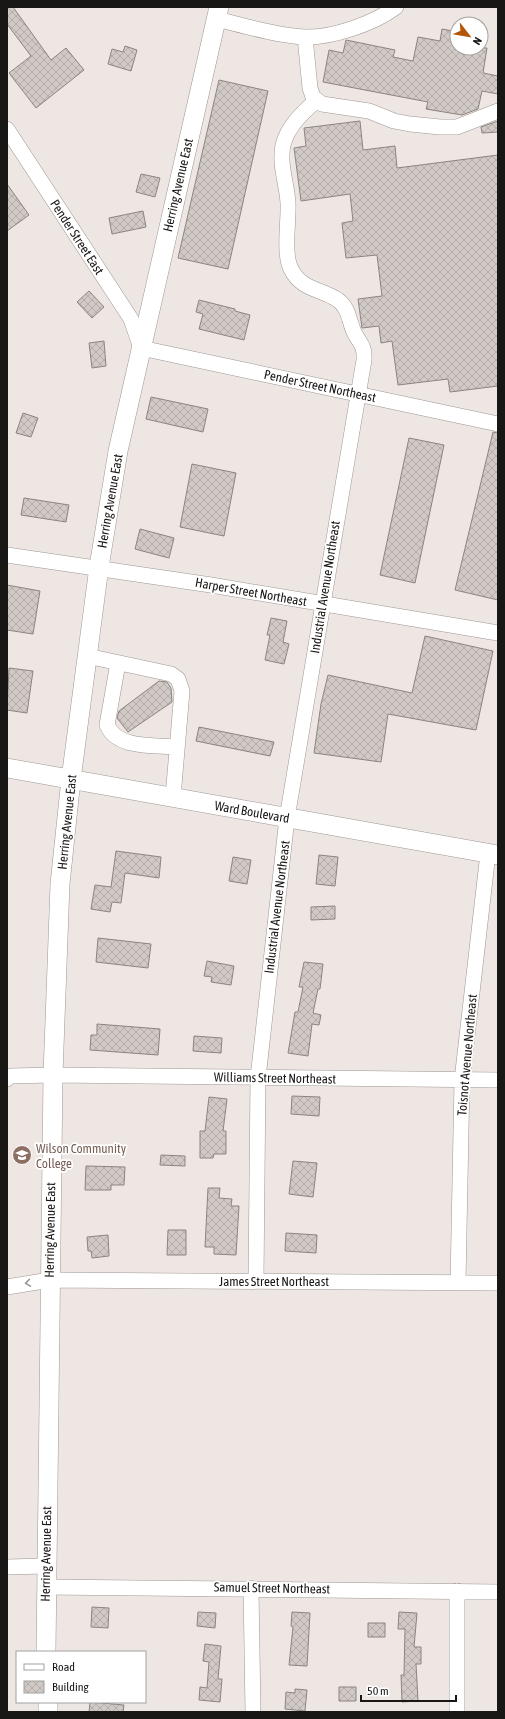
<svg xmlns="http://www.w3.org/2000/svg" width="505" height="1719" viewBox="0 0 505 1719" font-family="'Asap Condensed',sans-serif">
<defs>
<pattern id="building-cross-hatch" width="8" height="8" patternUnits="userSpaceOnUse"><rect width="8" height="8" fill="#d1c9c6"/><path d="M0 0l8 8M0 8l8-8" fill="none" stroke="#b3aca9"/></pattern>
</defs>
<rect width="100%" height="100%" fill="#eee6e2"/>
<!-- building -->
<path fill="url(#building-cross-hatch)" stroke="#8b8480" d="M7,7H13L51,60L66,48L84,70L36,108L9,73L31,56L7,24Z
M442,29L453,31L451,40L457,41V48H487L483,73L498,76V94L482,91L478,109L462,115L426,109L428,102L323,82L329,50L343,53L346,40L395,50L393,57L413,61L418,37L440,41Z
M125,46L137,50L131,71L108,64L112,49L123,52Z
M219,80L268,91L228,269L178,258Z
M360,121L363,150L395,146L397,168L498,155V386L450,392L448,379L398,385L392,341L381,343L379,326L362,328L358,299L382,296L377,255L346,258L342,223L353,221L350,194L301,201L294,148L306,146L304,128Z
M498,121V132L482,133L481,127Z
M141,174L160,178L155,197L136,192Z
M7,184L29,215L7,231Z
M143,211L146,227L112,234L109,218Z
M89,291L104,307L92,318L77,302Z
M199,300L235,309V311L250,315L244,340L199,329L203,314L196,312Z
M104,341L106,366L92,368L89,343Z
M151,397L208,409L203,432L146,419Z
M23,413L38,418L31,437L16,433Z
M493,432L498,433V600L455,590Z
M409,438L444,445L415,583L380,575Z
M192,464L236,473L224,536L180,527Z
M24,498L69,505L66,522L21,515Z
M140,529L174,538L169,558L135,549Z
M7,585L40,591L33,634L7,630Z
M271,618L287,621L283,642L289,644L284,664L265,660L270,635H267Z
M425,636L493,651L476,730L388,714L381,762L314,753L321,704L328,675L412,693Z
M9,668L33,671L27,713L7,710Z
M159,681L167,682L171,688L172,702L128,732L117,718L119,711Z
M199,727L274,742L270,756L196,741Z
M116,851L161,857L159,878L125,873L121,903L112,902L110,912L91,909L95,885L111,887Z
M319,855L338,857L335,886L316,884Z
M233,857L251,860L247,884L229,881Z
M335,906V919L311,920V907Z
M98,938L151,944L148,968L96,962Z
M207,961L234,966L231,985L211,982L212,977L204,976Z
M304,962L323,964L320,989H318L313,1013L321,1015L319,1025L312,1024L308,1056L288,1053L295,1012H298L303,987H299Z
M97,1024L160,1029L158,1055L90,1050L91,1035H97Z
M194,1036L222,1038L221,1053L193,1051Z
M292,1096L320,1097L319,1116L291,1114Z
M209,1097L227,1099L223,1131H226V1154H214L213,1158H200V1131H205Z
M161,1155L185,1156V1166L160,1165Z
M293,1161L317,1163L313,1197L289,1194Z
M86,1166L125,1167L124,1185H111V1190H85Z
M208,1188H220L219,1198L232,1199L231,1206H239L236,1255L214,1254V1247H205Z
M168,1230H186V1255H167Z
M286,1233L317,1235L316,1253L285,1251Z
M108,1235L109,1256L92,1258L91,1251H88L87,1237Z
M92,1607L109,1608L108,1628L91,1627Z
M198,1612L216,1613L215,1628L197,1626Z
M292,1612L310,1613L307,1666L289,1665L293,1627L291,1626Z
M399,1612L417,1613L414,1647H421V1664H416L418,1701L402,1702L401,1675H404L405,1629H398Z
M368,1623H385V1637H368Z
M205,1644L221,1646L218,1679H222L220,1702L199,1700L200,1687L207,1688L209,1662L203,1661Z
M339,1687H356V1701H339Z
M295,1689L307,1690L305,1711L285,1709L286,1692L295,1693Z
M90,1702L124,1705L123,1712H89Z"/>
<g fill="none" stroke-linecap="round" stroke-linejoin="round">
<defs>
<path id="minor" d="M217,19C245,26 275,35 304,37C332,38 373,24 396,7
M305,37L310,88L313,97L322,104L369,111L394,121L410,124L440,127H457L498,111
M7,129L131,319L141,348L498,424
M7,555L211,585L498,633
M87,656L171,674L178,679L182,691L173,797
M118,663L107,725C117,749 154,745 177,747
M7,1079L10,1076L53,1075L498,1080
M256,1281L258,1078L287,818L364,360C365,345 360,344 354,332C349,321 349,308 338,300C322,289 301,290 291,269C283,253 289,221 288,203C287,184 279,165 283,145C288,126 302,113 317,100
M458,1282L462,1080L488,853
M7,1287L50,1280L498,1283
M7,1567L46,1566
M46,1587L498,1592
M251,1588L253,1712
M457,1591V1712"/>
<path id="major" d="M7,768L498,855
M46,1652L53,1075L60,884L71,779L99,567L118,451L219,7
M48,1702V1712"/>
</defs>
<!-- minor casing -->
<use href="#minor" stroke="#9e9793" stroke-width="16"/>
<!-- major casing -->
<use href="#major" stroke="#9e9793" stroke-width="20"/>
<!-- minor -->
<use href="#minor" stroke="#fff" stroke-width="15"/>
<!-- major -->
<use href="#major" stroke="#fff" stroke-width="19"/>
</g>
<!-- one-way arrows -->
<defs><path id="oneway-chevron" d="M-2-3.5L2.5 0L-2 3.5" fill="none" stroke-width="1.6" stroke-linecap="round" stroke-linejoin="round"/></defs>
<use stroke="#989796" href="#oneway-chevron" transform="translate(28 1283) rotate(171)"/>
<!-- icons -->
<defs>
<symbol id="university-disc" viewBox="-11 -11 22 22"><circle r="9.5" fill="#8d6e63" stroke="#fff"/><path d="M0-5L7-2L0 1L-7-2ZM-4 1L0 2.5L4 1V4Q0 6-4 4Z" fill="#fff"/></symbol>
</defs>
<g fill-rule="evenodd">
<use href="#university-disc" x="11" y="1144" width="22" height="22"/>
</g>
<g text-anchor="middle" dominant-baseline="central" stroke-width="3.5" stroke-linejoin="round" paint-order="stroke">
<!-- street labels -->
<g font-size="13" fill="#191715" stroke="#fff">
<text transform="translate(178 185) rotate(-77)">Herring Avenue East</text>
<text transform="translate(77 237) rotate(57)">Pender Street East</text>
<text transform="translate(320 386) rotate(12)">Pender Street Northeast</text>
<text transform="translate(110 501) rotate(-80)">Herring Avenue East</text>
<text transform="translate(325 587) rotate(-81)">Industrial Avenue Northeast</text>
<text transform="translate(251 592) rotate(10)">Harper Street Northeast</text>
<text transform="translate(252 812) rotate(10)">Ward Boulevard</text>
<text transform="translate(67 822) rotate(-84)">Herring Avenue East</text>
<text transform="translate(277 907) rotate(-83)">Industrial Avenue Northeast</text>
<text transform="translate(467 1055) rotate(-85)">Toisnot Avenue Northeast</text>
<text transform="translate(275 1078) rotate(1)">Williams Street Northeast</text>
<text transform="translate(50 1230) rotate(-89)">Herring Avenue East</text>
<text x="274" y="1281">James Street Northeast</text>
<text transform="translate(46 1554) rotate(-89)">Herring Avenue East</text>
<text transform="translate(272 1588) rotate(1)">Samuel Street Northeast</text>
</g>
<!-- education labels -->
<g font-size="13" fill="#785e54" stroke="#fff" text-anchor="start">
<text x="36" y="1148">Wilson Community<tspan x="36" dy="15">College</tspan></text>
</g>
</g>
<!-- border -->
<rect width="505" height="1719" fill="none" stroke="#191715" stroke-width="16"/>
<!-- legend -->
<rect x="16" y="1651" width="130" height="52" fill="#ffffff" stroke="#a3a2a1"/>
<rect x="24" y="1664" width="20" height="6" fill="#ffffff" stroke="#a3a2a1"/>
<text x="52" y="1671" font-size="12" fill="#191715">Road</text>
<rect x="24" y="1681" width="20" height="12" fill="url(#building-cross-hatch)" stroke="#a3a2a1"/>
<text x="52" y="1691" font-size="12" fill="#191715">Building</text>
<!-- north arrow -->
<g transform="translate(469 36) rotate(121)"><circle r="19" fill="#ffffff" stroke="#a3a2a1"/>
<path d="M0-3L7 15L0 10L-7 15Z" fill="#b55607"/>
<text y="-6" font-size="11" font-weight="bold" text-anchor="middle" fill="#191715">N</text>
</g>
<!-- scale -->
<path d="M361 1695v6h95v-6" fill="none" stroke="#191715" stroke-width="2"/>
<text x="367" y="1695" font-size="12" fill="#191715" stroke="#ffffff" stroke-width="3" paint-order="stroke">50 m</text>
</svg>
